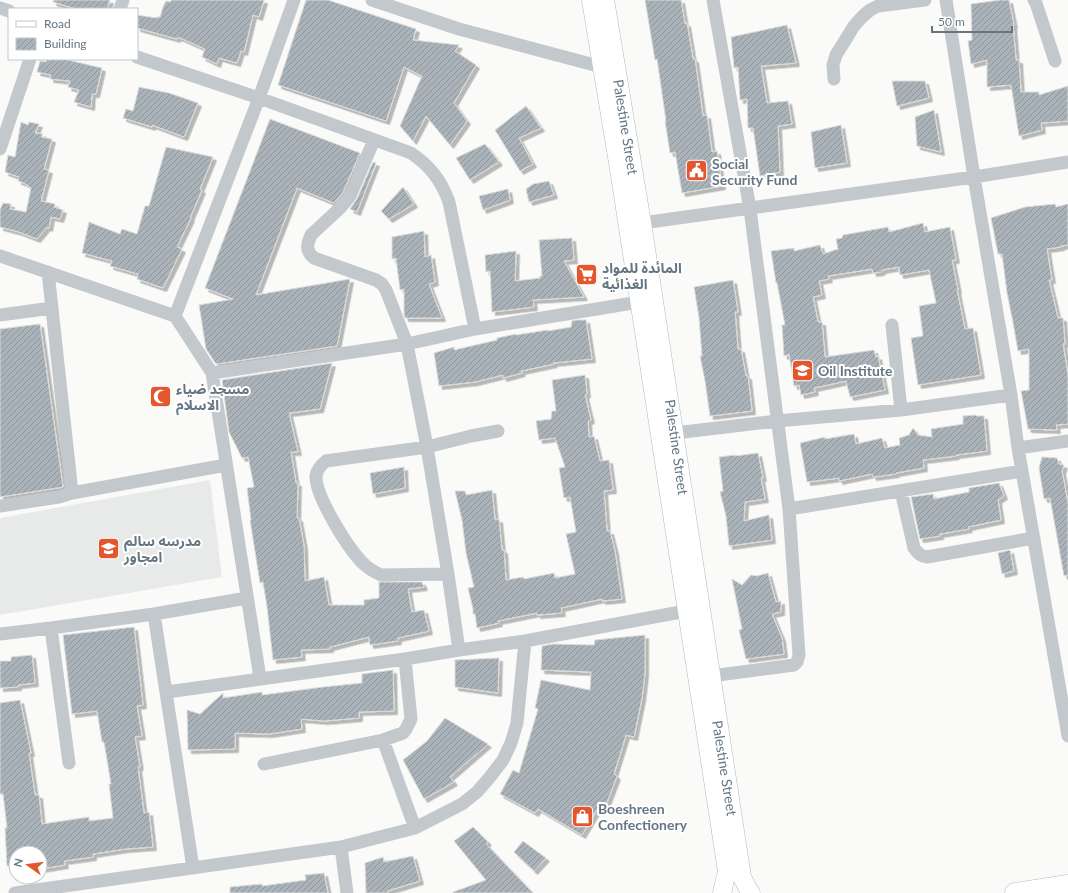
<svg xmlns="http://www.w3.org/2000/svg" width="1068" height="893" viewBox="0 0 1068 893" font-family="Lato,'Noto Sans Arabic',sans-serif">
<defs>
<pattern id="building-hatch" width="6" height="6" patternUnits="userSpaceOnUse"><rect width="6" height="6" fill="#aab3b9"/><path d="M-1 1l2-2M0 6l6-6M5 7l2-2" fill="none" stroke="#8e969c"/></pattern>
<filter id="shadow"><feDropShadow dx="3.5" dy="3.5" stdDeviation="0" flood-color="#0004"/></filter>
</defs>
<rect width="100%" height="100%" fill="#fafaf8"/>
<!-- built -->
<path fill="#e8e9e9" d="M210,480L222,577L0,615V518Z"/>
<!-- building -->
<path fill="url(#building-hatch)" stroke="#dcdcda" filter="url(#shadow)" d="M54,0H110L107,9H76L53,2Z
M171,0H264L259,17L253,15L244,52L241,51L237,63L219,58L217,64L202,57L205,49L178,37L177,39L137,28V15L157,18V17H160L163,7L166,1L171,2Z
M306,0H328L416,29L413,40L459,45L455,51L476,65L454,103L467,121L450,145L426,116L413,141L400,126L422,76L404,67L386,121L278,85Z
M645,0H681L685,24L687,23L693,59H695L703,116L707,115L712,152L717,151L722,186L682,193L675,152L670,153L665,121H666L657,59L655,60Z
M1000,0H1009L1014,25H1013L1016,60H1019L1021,92H1039V95L1068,86V121L1041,123L1042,130L1019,136L1011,85L987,87V60L971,64L968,41L972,40L971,4Z
M787,25L796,63L761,66L767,103L788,101L792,124L778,126L780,172L760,176L753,128H748L747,99L740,100L738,67L734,68L731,37Z
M47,59H68V60L102,68L96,94H92L91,107L74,102L79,90L68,87L70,81L50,79L51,75L37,72L40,61L46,62Z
M892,81H925L929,98L897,106Z
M139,87L169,93L198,103L184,137L152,125V127L123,118L126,109L133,111Z
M526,106L541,128L519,138L533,164L520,171L495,130Z
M934,110L941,152L917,146L915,117Z
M270,119L360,153L343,192L334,203L297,188L256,295L350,279L337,346L216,364L206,349L199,305L233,299L205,288Z
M21,122L28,125L29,122L39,124L35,133L43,134L41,137L52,139L44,169L49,170L41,201L55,204L54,207L63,210L60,219L51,217L49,228L47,227L37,239L19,232L0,227V210L3,203L11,204L10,209L26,212L31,188L24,183L18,181L19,177L5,172L8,155L15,157Z
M841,125L847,163L815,168L811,132Z
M485,144L499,162L470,180L456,158Z
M166,147L213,157L200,189L202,190L190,218H191L177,247L182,249L163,288L137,279L138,274L110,266L112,261L82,253L89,222L120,234L122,229L137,234L145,206H149Z
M373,162L376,163L357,212L350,209L357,199Z
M549,181L554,195L529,202L526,189L533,184Z
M403,187L414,204L389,219L381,211Z
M508,189L510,200L483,210L479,196Z
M1055,204L1056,207L1068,204V245L1061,246V247L1047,249L1052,280H1049L1058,318H1063L1065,344H1063L1068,375V424L1056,425L1057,430L1028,429L1021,391L1029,390V349L1018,351L1012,317V318L1007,293L1002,254H998L991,218L1025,207Z
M923,223L925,232L950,227L956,260H952L958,290H957L965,329L973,328L981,375L918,385L911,338L923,336L919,306L936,303L929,270L900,275L899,267L882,270L881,272L873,273L872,269L828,276L829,279L819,281L822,295L813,297L818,322H822L825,357L874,350L876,357L878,356L885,390L850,397L846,381L814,388L815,392L801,395L799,385L794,386L789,354L784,356L782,325H785L777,283H776L771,251L794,248V251L820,245L823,254L838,249L836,239L842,238L843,235L888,227L889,232Z
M424,231L425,257L431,255L435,282L429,284L442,318H405L404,314V289L400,290L396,258L392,259V237Z
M572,238L574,260L564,261L584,297L533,300L534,307L492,312L490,271L486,272L485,255L516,251L515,281L540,278V276H542L539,240Z
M733,280L738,312H735L738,349H741L746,376H748L752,411L710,416L705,381L700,356H702L699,318L694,287Z
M576,320H586L592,359L553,363L554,364L521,371L522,373L503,378V375L475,382L439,386L434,353L454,347V350L497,340V338L516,334V335L548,330V331L571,327L572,321Z
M40,324L63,487L0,497V329Z
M332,363L320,409L289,413L298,452H291L296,483H298L297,518H299L304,546L305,581L324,577L329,605H364V600L379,598V582H422L424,587L408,589L412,612L424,610L429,631L398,638V641L370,645L369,637L330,647V649L301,650L302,657L273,660L267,607L263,582L260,583L250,520H251L247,488L254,487L248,457L242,458L229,432L222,380Z
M585,375L587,394L585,395L591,420L588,421L589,437L594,436L600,461L609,460L613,490L604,491L607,531H610L615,551L622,599L602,601V599L561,608L562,613L537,615V613L498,621L499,623L477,628L475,614H473V609L468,588L474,587L466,553L462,520L455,491H465L466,495L492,490L495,520L499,519L502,550H504L506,580L523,577L524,579L554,573L555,578L575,574L566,534L576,532L570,497L564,498L559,468L565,467L555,438L539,440L536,421L551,419L552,411H556L552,380Z
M976,415L977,416H984L987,451L956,455V456L923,460L924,468L896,473V474L873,477L872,474L839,481V478L807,482L800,443L825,437V439L854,434L856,444L882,438L885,448L900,445L899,438L909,435L913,428L918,435L932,437L931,429L963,424V416Z
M758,453L763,478H761L765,499L745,502L744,521L769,515L772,540L729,546L726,516L720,492L723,491L719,457L735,455V456Z
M1042,457L1057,458L1059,464L1064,465L1062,471L1068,503V575L1064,576L1050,498L1044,499L1039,468Z
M404,467L405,488L373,494L370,473Z
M999,483L1004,496L998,500L1001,520L968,527L969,529L940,534V536L920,539L911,497L933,494L934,499L969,492V488Z
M1010,550L1014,571L1002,574L998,553Z
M768,573L776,602L781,601V612L772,614L782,638L784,654L746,659L739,630L742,629L732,579L742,585L751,575L757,576Z
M134,627L143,705L137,706L142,736L135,737L140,767H138L144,813L149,812L153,847L125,849L93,854V857L64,861L65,865L40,869V853H16V866H7L5,828H7L3,794H0V703L20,700L31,753H29L35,795H39L42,824L89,817V821L113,818L109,784H111L104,742H102L97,711L72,714L63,635Z
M645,635V673L642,698L634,737L626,735L614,774L617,776L606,805L601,803L582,835L538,809L535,813L500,794L513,770L519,773L538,709L535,708L541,680L590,690L591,672L541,670L542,646L553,644L594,645L595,640Z
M32,655L35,683L18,685V687L0,688V661H11V657Z
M499,658L498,693L455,687V660Z
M393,670L394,711L359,712V718L324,721L301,719L302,729L269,734L235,733V749L188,750L187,710L200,714L223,693V698L262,692V695L323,687L362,683V674Z
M445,718L488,744L450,777L454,782L424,799L403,760L427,741Z
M473,827L488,842L486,844L533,893H453V892L486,880L454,841Z
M523,841L546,858L534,871L514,852Z
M413,856L420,881L387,891L388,893H366L365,863L383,857L384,862Z
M324,873L328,893H230V887L262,884V886L306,880L305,875Z"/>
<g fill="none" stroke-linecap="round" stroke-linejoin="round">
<defs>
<path id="secondary" d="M591,0L619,169L727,871L722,893
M605,0L642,223L742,877L749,891L751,893"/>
<path id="primary" d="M1015,893L1068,885"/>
</defs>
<!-- secondary casing -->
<use href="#secondary" stroke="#b3babf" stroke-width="19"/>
<!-- primary casing -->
<use href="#primary" stroke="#b5babe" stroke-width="21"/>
<!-- street -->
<path stroke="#c3c8cc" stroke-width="13" d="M372,0L459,29L602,67
M946,0L974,177L1011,395L1018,448L1068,736
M1034,0L1036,3L1055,61
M0,8L9,11
M120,9L123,0
M137,57L259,98L411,153C430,166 441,180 449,202L475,329
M834,79L833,65L836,55L854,26L862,17L870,10L878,6L925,0
M374,140L350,196L346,201L340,208L311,235C307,244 305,251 314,258L376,280L382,284L386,290L407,344L427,447L448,574L459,650
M0,149L30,59
M642,223L974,177L1068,162
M0,256L175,316L212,373L260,678
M0,315L52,308
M175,316L259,98L294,0
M892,325L901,410
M212,373L407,344L475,329L639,302
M675,433L777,421L901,410L1011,395
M1018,448L1068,441
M901,491L914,548C918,553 920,556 927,557L1034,538
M72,493L226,465
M0,506L59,497L72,493L48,272
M789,509L1022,471
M448,574L381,575C375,572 370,570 365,565C350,552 315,496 316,476C317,469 321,465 326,461L427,447L471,436L498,431
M154,614L193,868
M51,628L69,763
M0,634L51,628L154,614L247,598
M711,676L794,665L797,662L799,655L789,509L750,209L713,0
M167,692L405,659L459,650L525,641L686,611
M383,740L415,828
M264,764L383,740L403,733L406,729L411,719L405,659
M341,847L347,893
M15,893L341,847L415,828L462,804L477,792L490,777L503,760L511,743L517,723L525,641"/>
<!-- secondary -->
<use href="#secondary" stroke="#fff" stroke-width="18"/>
<!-- primary -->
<use href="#primary" stroke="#fff" stroke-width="20"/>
</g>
<!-- icons -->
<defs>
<symbol id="civic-square" viewBox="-11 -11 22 22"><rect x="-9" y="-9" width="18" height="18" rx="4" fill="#e4572e" stroke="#fff"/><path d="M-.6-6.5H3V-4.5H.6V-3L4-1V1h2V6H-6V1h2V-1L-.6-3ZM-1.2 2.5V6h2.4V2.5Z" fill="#fff"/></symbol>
<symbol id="supermarket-square" viewBox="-11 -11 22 22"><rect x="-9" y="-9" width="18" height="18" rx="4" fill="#e4572e" stroke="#fff"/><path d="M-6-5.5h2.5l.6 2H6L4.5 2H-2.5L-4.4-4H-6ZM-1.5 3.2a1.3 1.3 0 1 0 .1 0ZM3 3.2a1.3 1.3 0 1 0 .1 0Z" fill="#fff"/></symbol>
<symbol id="school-square" viewBox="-11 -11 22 22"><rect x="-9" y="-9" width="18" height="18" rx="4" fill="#e4572e" stroke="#fff"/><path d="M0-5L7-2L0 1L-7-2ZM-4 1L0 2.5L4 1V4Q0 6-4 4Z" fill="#fff"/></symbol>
<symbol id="mosque-square" viewBox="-11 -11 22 22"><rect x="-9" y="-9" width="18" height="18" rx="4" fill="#e4572e" stroke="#fff"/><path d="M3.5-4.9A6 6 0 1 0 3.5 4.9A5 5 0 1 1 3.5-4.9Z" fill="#fff"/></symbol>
<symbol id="shop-square" viewBox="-11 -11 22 22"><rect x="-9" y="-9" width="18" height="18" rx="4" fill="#e4572e" stroke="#fff"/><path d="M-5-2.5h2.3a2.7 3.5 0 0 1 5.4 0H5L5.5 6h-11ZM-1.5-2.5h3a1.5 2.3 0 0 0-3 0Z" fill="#fff"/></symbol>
</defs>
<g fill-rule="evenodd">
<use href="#civic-square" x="684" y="158" width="25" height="25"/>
<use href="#supermarket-square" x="574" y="262" width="25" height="25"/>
<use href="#school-square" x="790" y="358" width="25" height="25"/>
<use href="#mosque-square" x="148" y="384" width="25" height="25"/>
<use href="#school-square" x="96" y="536" width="25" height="25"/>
<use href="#shop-square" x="570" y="804" width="25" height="25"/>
</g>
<g text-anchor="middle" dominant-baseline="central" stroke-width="4" stroke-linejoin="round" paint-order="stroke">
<!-- street labels -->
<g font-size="14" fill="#657683" stroke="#fff">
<text transform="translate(626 127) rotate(81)">Palestine Street</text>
<text transform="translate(677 447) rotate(82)">Palestine Street</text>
<text transform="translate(725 768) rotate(81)">Palestine Street</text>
</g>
<!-- poi labels -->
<g font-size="14" font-weight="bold" fill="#657683" stroke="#fff" text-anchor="start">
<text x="712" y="163">Social<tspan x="712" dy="16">Security Fund</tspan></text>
<text x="602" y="267">المائدة للمواد<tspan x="602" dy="16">الغذائية</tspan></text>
<text x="818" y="370">Oil Institute</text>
<text x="176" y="388">مسجد ضياء<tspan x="176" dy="16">الاسلام</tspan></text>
<text x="124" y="540">مدرسه سالم<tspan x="124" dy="16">امجاور</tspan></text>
<text x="598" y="808">Boeshreen<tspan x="598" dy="16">Confectionery</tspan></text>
</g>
</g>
<!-- legend -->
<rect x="8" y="8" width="130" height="52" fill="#ffffff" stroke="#c1c8cd"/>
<rect x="16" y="21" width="20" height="6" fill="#ffffff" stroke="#c1c8cd"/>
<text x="44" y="28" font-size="12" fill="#657683">Road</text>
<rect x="16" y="38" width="20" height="12" fill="url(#building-hatch)" stroke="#c1c8cd"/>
<text x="44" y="48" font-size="12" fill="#657683">Building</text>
<!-- north arrow -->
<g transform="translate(28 865) rotate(284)"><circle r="19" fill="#ffffff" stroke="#c1c8cd"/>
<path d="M0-3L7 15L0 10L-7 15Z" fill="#e4572e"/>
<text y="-6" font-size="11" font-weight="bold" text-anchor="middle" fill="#657683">N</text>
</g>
<!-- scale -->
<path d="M932 26v6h80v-6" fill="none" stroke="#657683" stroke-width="2"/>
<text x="938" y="26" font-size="12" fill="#657683" stroke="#ffffff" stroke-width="3" paint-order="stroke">50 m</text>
</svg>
